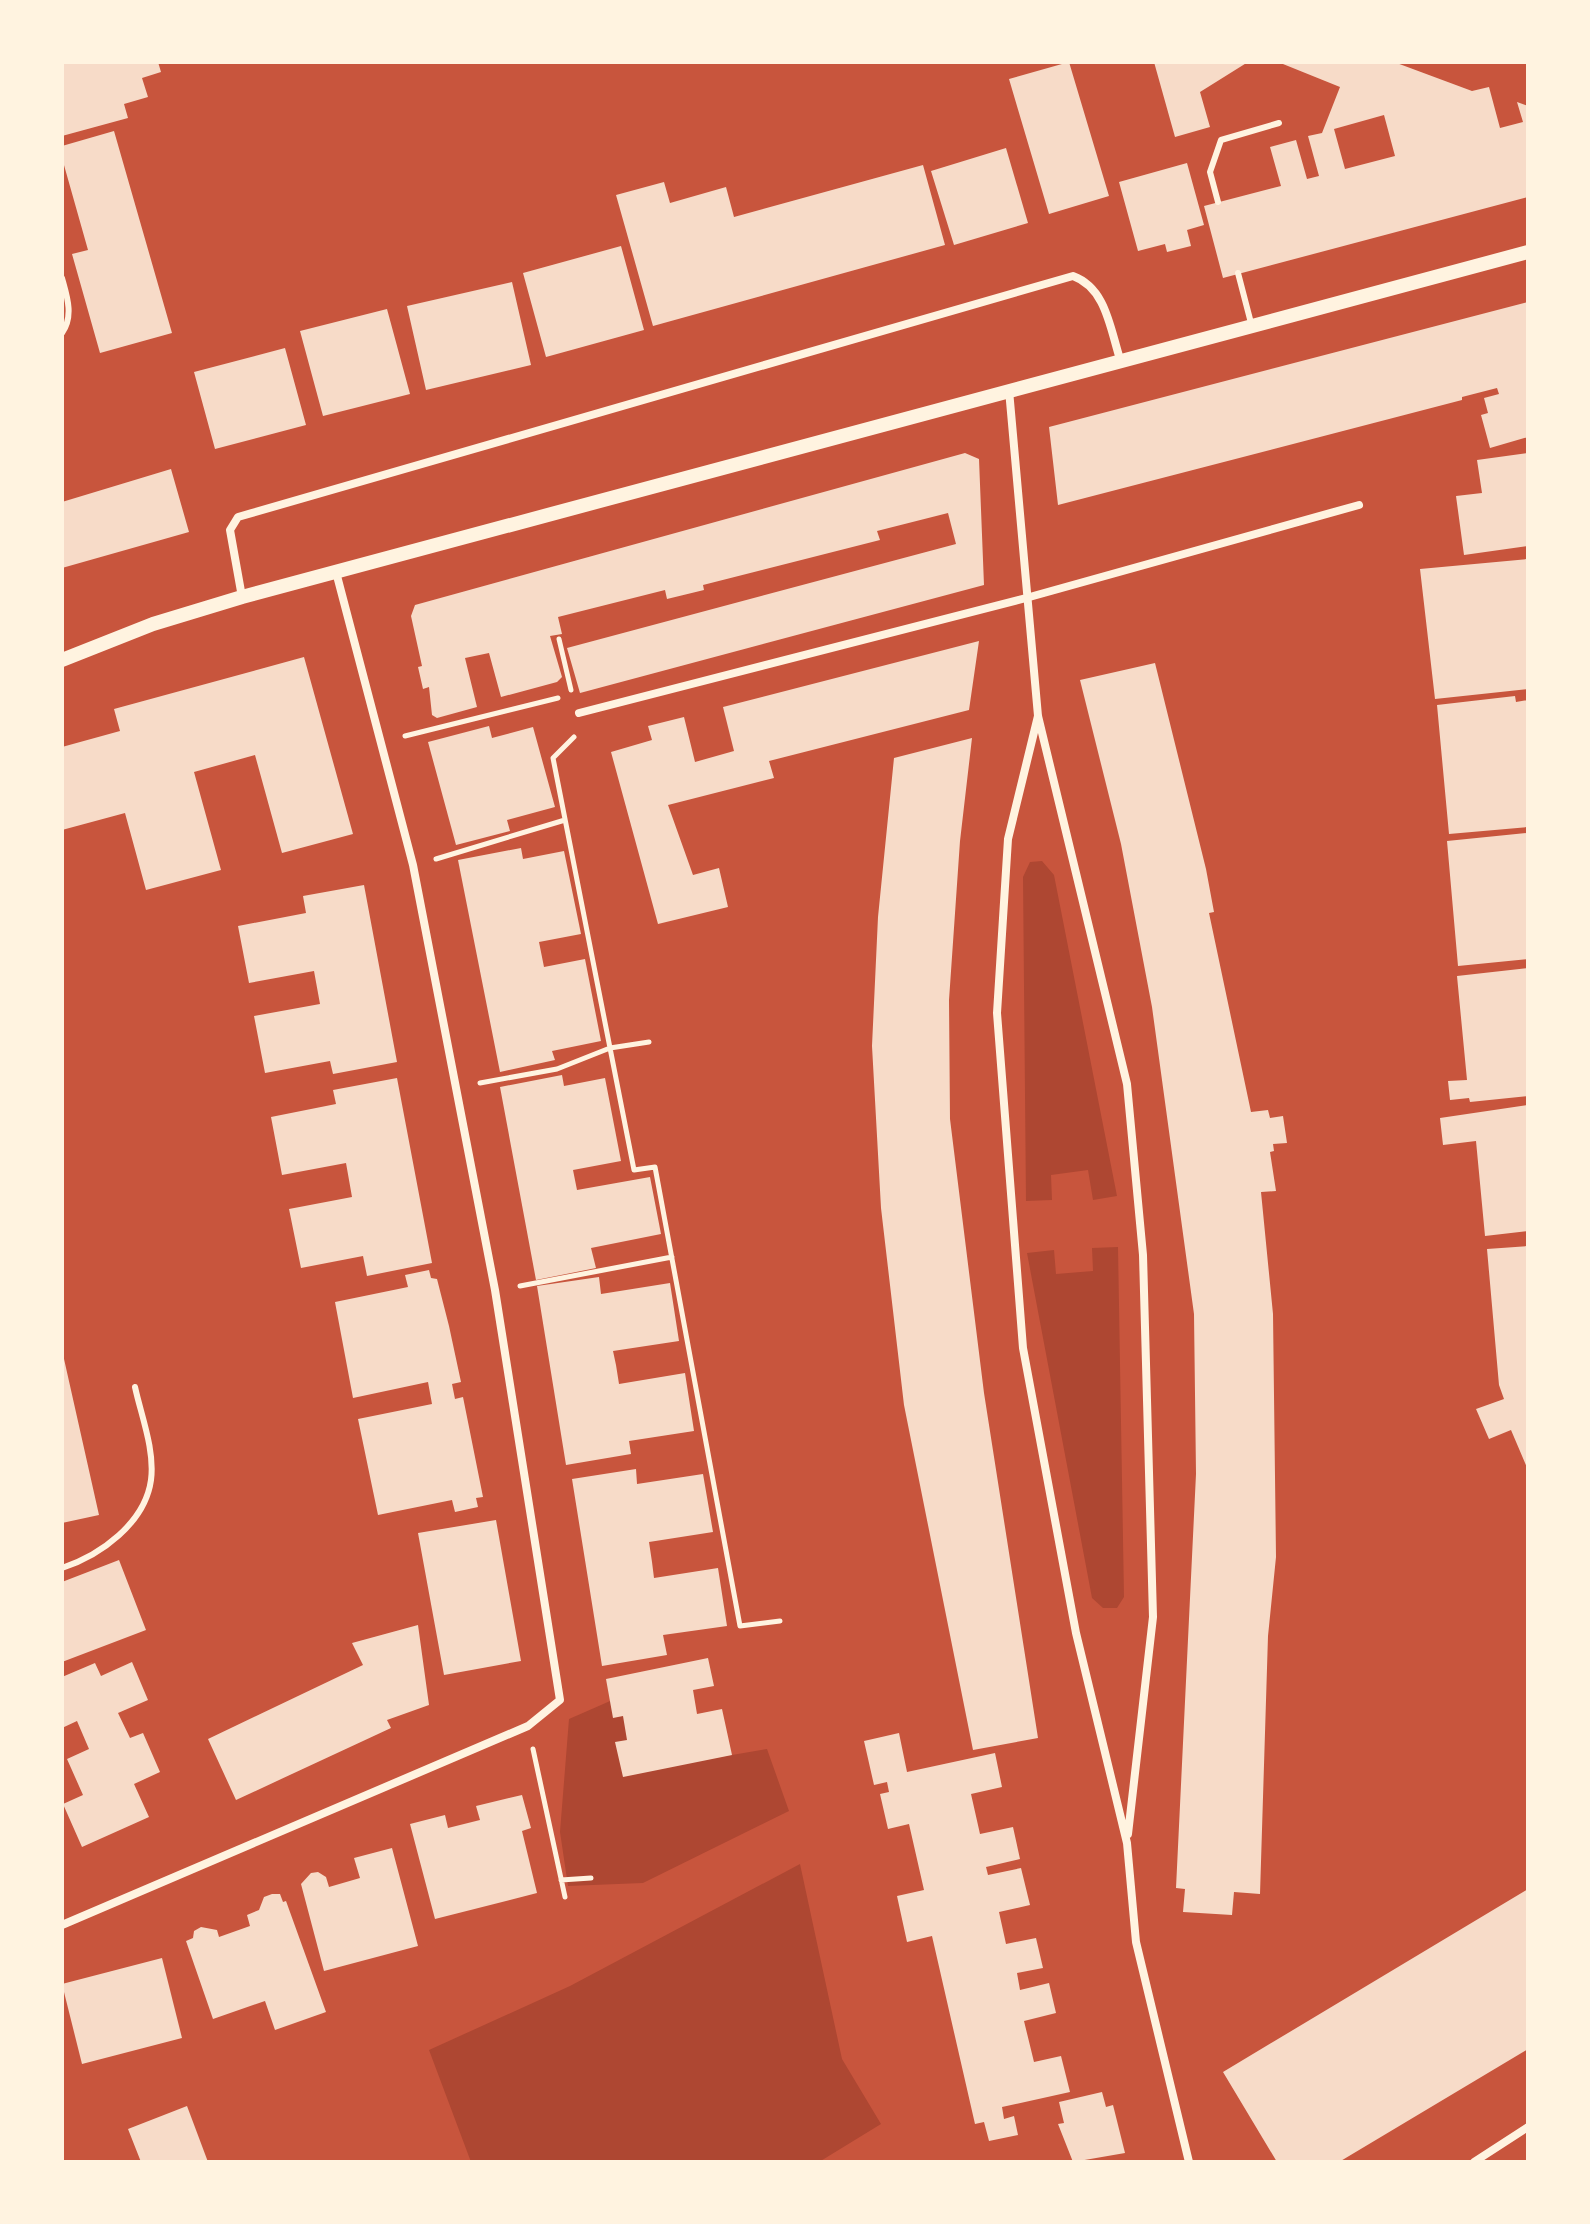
<svg xmlns="http://www.w3.org/2000/svg" width="1590" height="2224" viewBox="0 0 1590 2224" font-family="'DM Sans',sans-serif">
<rect width="100%" height="100%" fill="#c8553d"/>
<!-- green -->
<path fill="#ae4732" d="M1042,861L1054,875L1117,1196L1093,1200L1088,1170L1051,1175L1052,1200L1026,1201L1023,877L1030,862Z
M1118,1247L1124,1597L1117,1608H1103L1092,1598L1027,1253L1054,1250L1056,1274L1093,1271L1092,1248Z
M617,1698L634,1714L639,1771L767,1749L789,1811L643,1883L568,1886L560,1832L569,1719Z
M800,1864L842,2059L881,2124L819,2162H471L429,2050L570,1986Z"/>
<!-- building -->
<path fill="#f7dbc8" fill-rule="evenodd" d="M62,62H158L161,72L142,78L148,97L124,104L128,118L62,136Z
M1069,62L1109,196L1049,214L1009,79Z
M1154,62H1248L1200,92L1210,127L1175,137Z
M1278,62H1394L1472,91L1489,87L1500,128L1523,122L1517,102L1528,106V197L1223,278L1204,206L1281,186L1270,147L1296,140L1307,179L1319,176L1308,136L1322,133L1340,87ZM1384,115L1395,156L1345,169L1334,129Z
M114,131L172,333L100,353L72,254L88,250L62,158V146Z
M1006,148L1028,223L954,245L931,171Z
M1187,163L1204,225L1187,230L1191,246L1167,252L1165,244L1138,251L1119,182Z
M923,165L945,245L653,326L616,195L664,182L670,203L726,187L734,217Z
M621,246L644,330L546,357L523,273Z
M512,282L531,365L426,390L407,306Z
M1528,302V437L1490,448L1481,415L1488,413L1484,398L1499,394L1497,388L1462,397V400L1058,505L1049,427Z
M387,309L410,394L323,416L300,331Z
M285,348L306,425L215,449L194,372Z
M965,453L979,459L984,585L580,693L567,648L956,544L948,513L877,531L880,540L703,585L704,590L667,599L665,590L558,617L562,634L550,636L562,677L557,682L501,697L489,653L465,658L477,707L437,718L432,715L429,687L423,689L418,667L422,666L411,616L415,605Z
M1528,453V546L1464,555L1456,496L1482,493L1477,460Z
M171,469L189,532L62,568V502Z
M1528,559V689L1435,699L1420,569Z
M979,641L969,710L769,761L774,778L668,805L693,875L719,868L728,907L658,924L611,752L652,740L648,726L684,717L695,762L734,751L723,707Z
M304,657L353,834L282,853L255,755L194,772L221,870L146,890L125,813L62,830V747L120,731L114,709Z
M1155,663L1206,869L1214,912L1209,913L1251,1112L1268,1110L1270,1118L1283,1116L1287,1143L1273,1144L1274,1151L1270,1152L1276,1191L1261,1192L1273,1314L1276,1557L1268,1636L1260,1894L1234,1892L1232,1915L1183,1912L1185,1889L1176,1888L1196,1474L1194,1314L1152,1007L1121,844L1080,680Z
M1515,696L1516,702L1528,700V827L1449,834L1437,705Z
M489,726L492,738L533,727L555,807L507,820L510,831L456,845L428,742Z
M972,738L960,841L949,1000L950,1119L984,1393L1038,1738L973,1750L904,1405L881,1208L872,1046L878,917L894,758Z
M1527,833L1528,959L1458,966L1447,841Z
M521,848L523,859L564,851L581,934L539,942L544,967L585,959L601,1041L552,1051L555,1060L500,1072L458,860Z
M364,885L397,1062L333,1074L330,1061L265,1073L254,1016L320,1004L314,971L249,983L238,926L306,913L303,896Z
M1528,968V1096L1470,1102L1469,1098L1450,1100L1448,1081L1467,1080L1457,976Z
M562,1075L564,1086L605,1078L621,1161L573,1170L577,1190L650,1177L661,1234L591,1248L596,1268L536,1280L500,1087Z
M397,1078L432,1263L367,1276L363,1256L301,1268L289,1209L352,1197L346,1163L282,1175L271,1117L336,1104L333,1090Z
M1528,1105V1231L1485,1236L1476,1141L1443,1145L1440,1118Z
M1528,1246V1470L1511,1430L1489,1439L1476,1409L1504,1399L1499,1385L1487,1249Z
M429,1270L431,1278L437,1279L449,1326L461,1382L452,1384L455,1399L463,1397L483,1497L476,1498L478,1507L455,1512L452,1500L378,1515L358,1419L432,1404L428,1382L353,1398L335,1302L408,1287L405,1275Z
M599,1277L601,1294L670,1283L679,1341L613,1351L616,1365L619,1384L685,1373L694,1431L629,1441L631,1454L566,1465L537,1286Z
M62,1350L99,1515L62,1523Z
M636,1469L637,1484L703,1474L713,1532L649,1542L652,1562L654,1578L718,1568L727,1626L663,1635L667,1655L602,1666L572,1479Z
M496,1520L521,1661L444,1675L418,1533Z
M119,1560L146,1630L62,1662V1582Z
M418,1625L429,1705L387,1720L391,1728L236,1800L208,1739L363,1665L352,1643Z
M708,1658L714,1686L693,1690L697,1714L722,1709L732,1755L623,1777L615,1742L627,1740L623,1716L613,1718L606,1679Z
M132,1662L148,1700L118,1713L130,1738L143,1733L160,1772L134,1784L149,1817L82,1847L63,1804L83,1795L67,1759L89,1749L77,1721L62,1728V1677L95,1663L101,1676Z
M899,1733L907,1772L995,1753L1002,1787L971,1794L980,1834L1013,1827L1020,1859L986,1867L988,1875L1021,1868L1030,1905L999,1912L1006,1944L1036,1938L1043,1968L1017,1973L1020,1990L1049,1983L1056,2013L1024,2021L1034,2062L1061,2056L1070,2092L1002,2107L1004,2119L1014,2116L1018,2135L989,2141L984,2122L975,2124L932,1936L907,1942L897,1896L924,1890L909,1824L888,1829L880,1794L889,1792L887,1782L874,1785L864,1741Z
M522,1795L531,1828L522,1831L537,1893L435,1919L410,1824L445,1815L448,1828L480,1820L476,1806Z
M392,1848L418,1946L324,1971L301,1884L311,1873L318,1872L326,1877L329,1887L360,1878L354,1858Z
M1528,1889V2049L1339,2162H1277L1223,2072Z
M272,1894H280L283,1902L286,1901L326,2012L275,2030L265,2001L213,2019L186,1941L193,1938L194,1931L201,1927L217,1930L219,1937L250,1926L247,1915L259,1910L264,1897Z
M162,1958L182,2038L82,2064L62,1984Z
M1102,2092L1106,2107L1113,2105L1125,2153L1073,2162L1058,2124L1064,2123L1059,2102Z
M187,2106L208,2162H141L128,2129Z"/>
<g fill="none" stroke-linecap="round" stroke-linejoin="round">
<!-- path -->
<path stroke="#fff3e0" stroke-width="5" d="M559,639L571,690
M405,736L558,698
M574,737L553,758L634,1170L655,1167L740,1626L780,1621
M436,859L565,820
M480,1083L557,1069L610,1048L649,1042
M520,1286L672,1257
M533,1749L565,1897
M561,1880L591,1878"/>
<!-- service -->
<path stroke="#fff3e0" stroke-width="6" d="M1218,202L1210,172L1221,140L1279,123
M1238,273L1251,323
M62,278C67,296 74,316 62,333
M62,1568C101,1555 145,1523 151,1480C155,1450 141,1415 135,1387"/>
<!-- minor -->
<path stroke="#fff3e0" stroke-width="8" d="M1009,390L1038,716L1127,1084L1143,1255L1153,1617L1128,1834
M242,597L230,530L238,517L1073,276C1106,288 1110,328 1120,359
M579,713L1026,598L1359,505
M1038,716L1008,839L997,1013L1023,1348L1076,1633L1127,1843L1136,1942L1189,2162
M62,1925L528,1726L560,1700L495,1290L413,865L336,572
M1474,2162L1528,2127"/>
<!-- tertiary -->
<path stroke="#fff3e0" stroke-width="14" d="M62,660L153,624L242,597L1528,252"/>
</g>
<!-- border -->
<rect width="1590" height="2224" fill="none" stroke="#fff3e0" stroke-width="128"/>
</svg>
